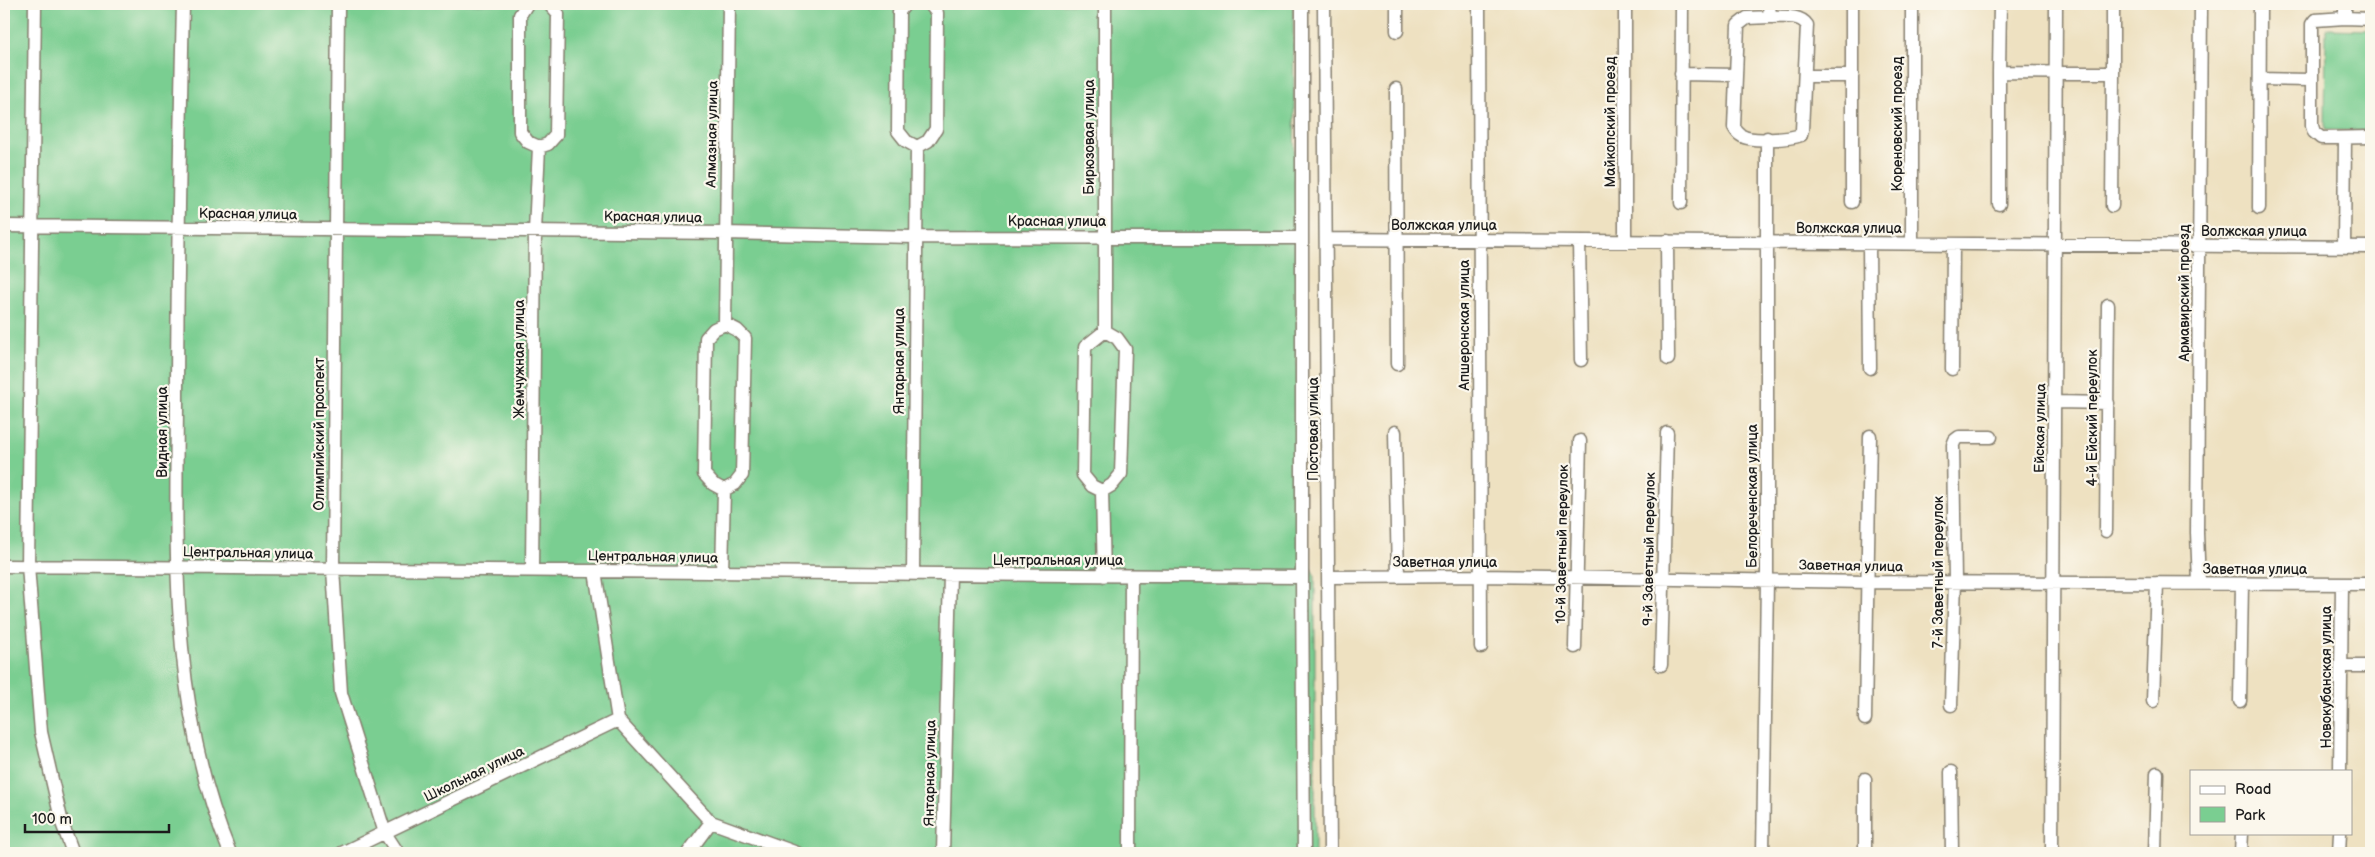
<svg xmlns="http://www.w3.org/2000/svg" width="2375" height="857" viewBox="0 0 2375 857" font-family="'Balsamiq Sans',sans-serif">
<rect width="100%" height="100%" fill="#fbf7ec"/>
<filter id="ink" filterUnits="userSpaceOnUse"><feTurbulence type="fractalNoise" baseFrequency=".02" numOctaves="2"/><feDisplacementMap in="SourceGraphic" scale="10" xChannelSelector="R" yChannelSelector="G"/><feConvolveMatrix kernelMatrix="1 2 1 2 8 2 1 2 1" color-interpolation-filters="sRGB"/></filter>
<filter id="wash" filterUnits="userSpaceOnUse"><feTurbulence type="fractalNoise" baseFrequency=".0096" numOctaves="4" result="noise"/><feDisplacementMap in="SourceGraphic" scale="20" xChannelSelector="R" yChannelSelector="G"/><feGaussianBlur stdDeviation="1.12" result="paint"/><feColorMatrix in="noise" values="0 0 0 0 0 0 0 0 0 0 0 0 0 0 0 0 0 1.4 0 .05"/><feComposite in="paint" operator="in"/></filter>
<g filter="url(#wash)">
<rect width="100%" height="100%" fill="#eee1c1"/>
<!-- green -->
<path fill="#7ace91" stroke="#4b7556" d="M4,4H1293L1299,547L1315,576V853H4Z
M2326,29L2370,30L2369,131L2325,130Z"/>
</g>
<g filter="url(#ink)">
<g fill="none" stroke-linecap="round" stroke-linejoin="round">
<defs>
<path id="minor" d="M35,4L28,566L41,732L62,823L73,853
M183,4C180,137 177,270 177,404C176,558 170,708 230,853
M338,4L333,569L341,693L385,833L398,853
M527,4L520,15V132L528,142L539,147L535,231L532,570
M905,4L899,12L898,131L906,141L917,147
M1302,4V577L1304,853
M1324,4L1330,853
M1397,4V31
M1479,4L1481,647
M1769,4L1770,17
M1770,17C1782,17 1800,14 1807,25L1802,130L1801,135C1790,139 1752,142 1742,136C1738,134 1736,131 1734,127L1738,25L1747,18Z
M2345,18V4
M2371,19L2345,18L2315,20L2312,24V126L2314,132L2321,138L2371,137
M1999,72L2000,4
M1681,74L1736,75
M1806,76H1852
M2260,79L2310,80
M1396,89L1397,364
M539,147L548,144L556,135L558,14L549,4
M1852,202V4
M1681,203L1682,4
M1999,204V72L2113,73V4
M2112,206L2113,73
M2259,208L2260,4
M4,226L725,233L915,237L1301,238
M1327,239L2371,247
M1579,241L1581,360
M1625,241V4
M1667,241L1668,359
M1869,243L1870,368
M1912,243V4
M2344,247L2345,138
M1952,369L1953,244
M2056,402L2108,403
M1395,432L1398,577
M724,490L735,484L742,475L745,338L737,330L725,324
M1102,491L1092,486L1083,475L1085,347L1105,331
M2106,531L2108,305
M4,566L1302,577
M595,571L618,720L711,822L797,853
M722,573L724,490L713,484L704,474L706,338L714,329L725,324L729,4
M913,574L917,147L928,141L936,129L937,13L930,4
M1104,576L1102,491L1112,485L1121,474L1125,349L1117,338L1105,331V4
M1329,577L1480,576L1868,582L2371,584
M2199,583L2197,533L2201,4
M1575,647L1580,441
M1661,665L1667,433
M2341,666H2371
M2153,701L2157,583
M2240,701L2242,584
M1951,705L1955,581L1953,445L1955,440L1959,437H1991
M1865,719L1870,436
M2340,771L2342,584
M1951,772L1952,853
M1865,779V853
M342,853L618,720
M688,853L711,822
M943,853L950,574
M1130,853L1131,576
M1763,853L1767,580V138
M2052,853L2056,4
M2155,853L2157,773
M2241,853L2242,833
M2339,853L2340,833"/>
</defs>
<!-- minor casing -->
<use href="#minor" stroke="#857e6e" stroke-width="15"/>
<!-- minor -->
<use href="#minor" stroke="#fff" stroke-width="12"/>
</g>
</g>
<g text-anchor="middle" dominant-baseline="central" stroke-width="4.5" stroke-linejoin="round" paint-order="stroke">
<!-- street labels -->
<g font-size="14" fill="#1c1c1c" stroke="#fbf7ec">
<text transform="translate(1610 122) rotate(-90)">Майкопский проезд</text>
<text transform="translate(1897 124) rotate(-90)">Кореновский проезд</text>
<text transform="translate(712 134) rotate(-89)">Алмазная улица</text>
<text transform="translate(1089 137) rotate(-90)">Бирюзовая улица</text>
<text transform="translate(248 214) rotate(1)">Красная улица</text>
<text transform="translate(653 217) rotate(1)">Красная улица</text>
<text x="1057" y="221">Красная улица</text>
<text x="1444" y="225">Волжская улица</text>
<text x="1849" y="228">Волжская улица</text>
<text x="2254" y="231">Волжская улица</text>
<text transform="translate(2184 293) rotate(-90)">Армавирский проезд</text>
<text transform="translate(1464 325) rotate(-90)">Апшеронская улица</text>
<text transform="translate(519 359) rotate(-90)">Жемчужная улица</text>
<text transform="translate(899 361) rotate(-90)">Янтарная улица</text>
<text transform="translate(2092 418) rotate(-90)">4-й Ейский переулок</text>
<text transform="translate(2040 428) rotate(-89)">Ейская улица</text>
<text transform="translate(1313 429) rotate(-90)">Постовая улица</text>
<text transform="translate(162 432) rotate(-90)">Видная улица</text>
<text transform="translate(319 434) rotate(-90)">Олимпийский проспект</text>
<text transform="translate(1752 496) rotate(-90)">Белореченская улица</text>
<text transform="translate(1562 544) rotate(-89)">10-й Заветный переулок</text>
<text transform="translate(1649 549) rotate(-89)">9-й Заветный переулок</text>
<text transform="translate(248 553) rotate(1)">Центральная улица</text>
<text transform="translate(653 557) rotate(1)">Центральная улица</text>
<text x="1058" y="560">Центральная улица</text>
<text x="1445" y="562">Заветная улица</text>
<text transform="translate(1851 566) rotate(1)">Заветная улица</text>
<text x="2255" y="569">Заветная улица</text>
<text transform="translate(1938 572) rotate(-90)">7-й Заветный переулок</text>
<text transform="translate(2326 677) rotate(-90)">Новокубанская улица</text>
<text transform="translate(930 773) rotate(-89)">Янтарная улица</text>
<text transform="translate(474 774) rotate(-26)">Школьная улица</text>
</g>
</g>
<!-- margin -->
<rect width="2375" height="857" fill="none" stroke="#fbf7ec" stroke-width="20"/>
<!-- legend -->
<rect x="2190" y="770" width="162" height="65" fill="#fbf7ec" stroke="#a29f99"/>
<rect x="2200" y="786" width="25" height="8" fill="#ffffff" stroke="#a29f99"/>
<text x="2235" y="794" font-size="15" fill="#1c1c1c">Road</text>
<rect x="2200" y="807" width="25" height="15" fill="#7ace91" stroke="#a29f99"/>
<text x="2235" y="820" font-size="15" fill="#1c1c1c">Park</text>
<!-- scale -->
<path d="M25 824v8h144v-8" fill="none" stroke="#1c1c1c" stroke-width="2.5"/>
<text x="32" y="824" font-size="15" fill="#1c1c1c" stroke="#fbf7ec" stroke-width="4" paint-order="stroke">100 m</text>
</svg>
